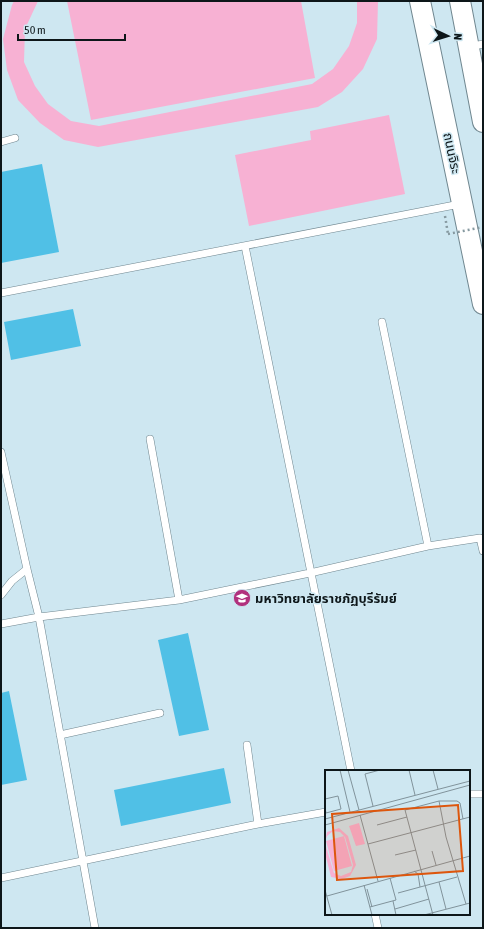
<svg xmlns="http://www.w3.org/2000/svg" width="484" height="929" viewBox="0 0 484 929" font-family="'Asap Condensed','Noto Sans Thai',sans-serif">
<rect width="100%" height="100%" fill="#cee7f1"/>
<!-- green -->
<path fill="#f7b1d3" d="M14,1H38L25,29L24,62L35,86L48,104L71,121L99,126L312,84L333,69L349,46L357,23V1H378L377,39L363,69L342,92L318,107L98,147L64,140L40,123L18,100L7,70L3,39L12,5Z
M67,1H301L315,78L91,120Z
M389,115L405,194L249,226L235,155L311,140L310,131Z"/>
<!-- building -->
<path fill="#50c0e6" d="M42,164L59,252L1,263V172Z
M73,309L81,346L11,360L4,322Z
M188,633L209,730L179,736L158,640Z
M9,691L27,780L1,785V693Z
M224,768L231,803L121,826L114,790Z"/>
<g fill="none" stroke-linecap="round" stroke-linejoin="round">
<defs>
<path id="lane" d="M469,47L483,44
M1,142L15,138
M245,246L351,771
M1,293L460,204
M382,322L428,546
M150,439L179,600
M1,452L27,569L39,617L95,928
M1,595L12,581L27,569
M1,624L39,617L179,600L310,573L428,546L480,538L483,551
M60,735L160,713
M247,745L258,824
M469,794H483
M1,878L258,824L326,812
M375,914L378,928"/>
<path id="secondary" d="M420,1L483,304
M460,1L483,122"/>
</defs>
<!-- lane casing -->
<use href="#lane" stroke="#708790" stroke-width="8"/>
<!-- secondary casing -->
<use href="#secondary" stroke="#708790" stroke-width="22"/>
<!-- path -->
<path stroke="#8699a0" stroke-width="2.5" stroke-dasharray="2 3" stroke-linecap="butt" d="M445,216L448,234"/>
<!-- lane -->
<use href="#lane" stroke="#fff" stroke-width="7"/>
<!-- secondary -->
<use href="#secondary" stroke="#fff" stroke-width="20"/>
<!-- path-bridge -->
<path stroke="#8699a0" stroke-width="2.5" stroke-dasharray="2 3" stroke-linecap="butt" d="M448,234L483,227"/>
</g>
<!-- icons -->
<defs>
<symbol id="university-disc" viewBox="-11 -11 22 22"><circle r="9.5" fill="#b1317d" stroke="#cee7f1"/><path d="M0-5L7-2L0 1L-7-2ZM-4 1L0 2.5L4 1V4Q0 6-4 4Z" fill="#fff"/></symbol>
</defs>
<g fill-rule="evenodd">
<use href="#university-disc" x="232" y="588" width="20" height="20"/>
</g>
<g text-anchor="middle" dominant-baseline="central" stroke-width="3" stroke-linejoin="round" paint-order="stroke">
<!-- street labels -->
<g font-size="13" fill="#0d1619" stroke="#cee7f1">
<text transform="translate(452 153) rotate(78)">ถนนจิระ</text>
</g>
<!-- poi labels -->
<g font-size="13" font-weight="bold" fill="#0d1619" stroke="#cee7f1" text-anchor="start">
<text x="255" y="598">มหาวิทยาลัยราชภัฏบุรีรัมย์</text>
</g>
</g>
<!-- overview -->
<g transform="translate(325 770)">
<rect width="145" height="145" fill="#cee7f1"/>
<path d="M34,53L40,74L31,76L24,56ZM14,58L23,66L31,95L25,106L17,109L6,107L0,83V73L9,103L16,106L26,102L28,95L20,67L15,62L8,61L2,66L0,71L2,62ZM19,66L27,96L9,101L1,71Z" fill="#f7b1d3"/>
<path fill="none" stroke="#81939b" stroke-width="1" d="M15,0L25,42M23,0L34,40M84,0L90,25M108,0L113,19M0,29L13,26L16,39L1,43L0,38M114,31L121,67L141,134M48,36L40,4L55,0M35,45L53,111M0,49L145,11M0,55L145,15M52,55L82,47M43,74L145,47M107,81L111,95M70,85L91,80M89,101L93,104L95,117M114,112L121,139M39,115L47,145M42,119L47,137M0,120L7,145M73,123L132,107M2,126L145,86M68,131L71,145M45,137L71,130L65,108M70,139L104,129M99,145L145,133M108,145L80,40L114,31H132L135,33L138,49"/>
<path fill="#dd560d" fill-opacity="0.15" stroke="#dd560d" stroke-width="2" d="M133,35L138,101L12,110L7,44Z"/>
<rect width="145" height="145" fill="none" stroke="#0d1619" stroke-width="2"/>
</g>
<!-- border -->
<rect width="484" height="929" fill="none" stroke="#0d1619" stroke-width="4"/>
<!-- north arrow -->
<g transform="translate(448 36) rotate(94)" stroke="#cee7f1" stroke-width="3" paint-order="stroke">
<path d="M0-3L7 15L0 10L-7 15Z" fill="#0d1619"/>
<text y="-6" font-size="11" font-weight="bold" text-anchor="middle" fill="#0d1619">N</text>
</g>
<!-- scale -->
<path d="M18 34v6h107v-6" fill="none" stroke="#0d1619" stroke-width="2"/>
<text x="24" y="34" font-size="12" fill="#0d1619" stroke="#cee7f1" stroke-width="3" paint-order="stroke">50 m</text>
</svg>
